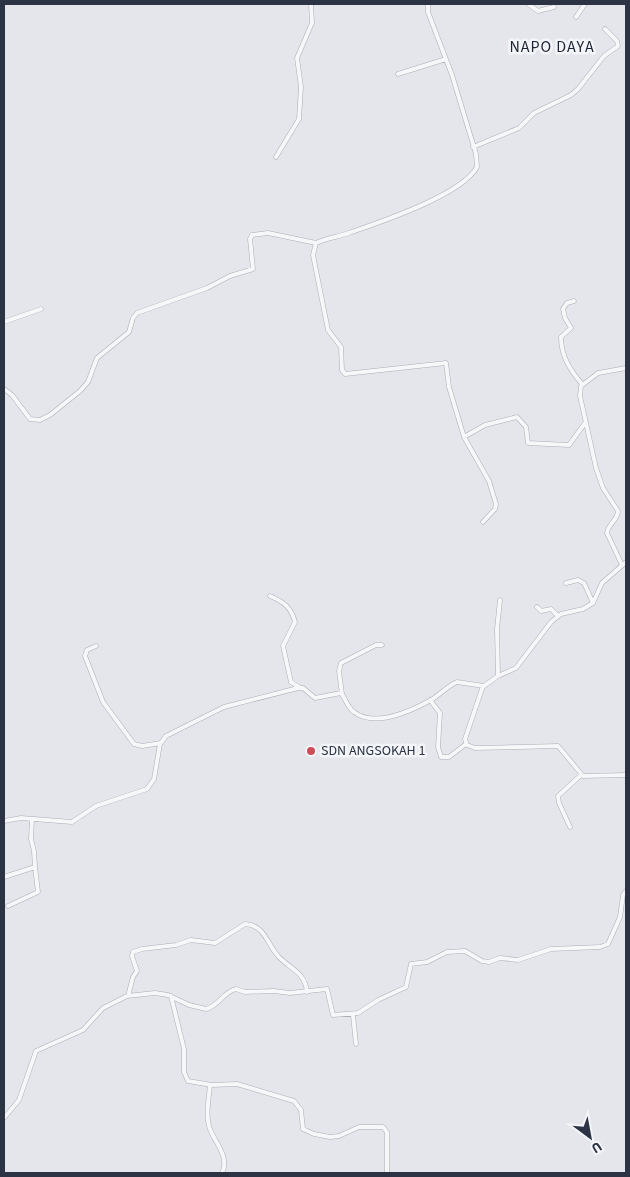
<svg xmlns="http://www.w3.org/2000/svg" width="630" height="1177" viewBox="0 0 630 1177" font-family="'Source Sans 3',sans-serif">
<rect width="100%" height="100%" fill="#e4e6eb"/>
<g fill="none" stroke-linecap="round" stroke-linejoin="round">
<defs>
<path id="minor" d="M428,4V12L452,75L476,154L477,167C462,195 380,222 349,233C338,237 326,238 316,243L313,255L328,330L341,347L342,370L345,374L446,363L449,387L464,437L489,481L496,504L495,509L483,522
M528,4L538,11L554,7
M576,17L585,4
M398,74L446,59
M473,147L519,128L534,113L571,95L578,89L604,56L618,46L617,41L605,29
M276,157L299,119L301,87L297,58L312,23L311,4
M574,301L567,303L563,309L565,318L571,328L561,337C561,356 570,370 582,384
M4,322L41,309
M4,389L12,395L30,419L40,420L50,415L80,391L88,382L97,358L129,332L133,318L137,313L207,288L230,276L253,269L250,239L252,235L268,233L316,243
M464,437L485,425L517,417L526,427L528,443L569,445L585,423
M622,565L607,533C608,524 618,520 618,511L603,488L596,468L580,396L581,386L598,373L626,368
M566,583L578,580L584,583L593,603
M270,596C284,602 291,607 295,622L283,646L291,682L299,687
M537,607L541,611L551,609L558,616
M96,646L87,650L85,656L103,702L134,744L142,746L161,743
M498,676L497,629L500,600
M483,686L465,739L467,745L475,748L558,746L583,776L626,775
M342,694L339,671L341,663L376,645H382
M430,700L440,713L438,747L441,757H449L466,744
M4,821L21,818L72,822L96,806L147,789L154,779L160,744L166,736L224,707L298,688H303L315,698L341,693C346,699 347,707 354,712C375,728 411,711 431,700C440,695 447,686 457,682L484,686L498,676L516,668L551,622L561,614L583,609L593,603L602,583L626,562
M570,827L559,803L558,796L581,775
M4,877L35,867L34,851L31,839L32,819
M8,906L38,892L35,867
M128,996L133,977L137,971L132,956L133,952L142,949L176,945L191,940L215,943L245,924C265,925 267,944 278,956C290,969 305,972 307,992
M171,996L184,1049V1072L188,1081L212,1085L237,1084L294,1101L301,1110L303,1129L314,1134L330,1137L339,1136L359,1127H383L387,1132V1173
M353,1015L356,1044
M210,1085C209,1098 205,1116 210,1129C215,1143 230,1157 222,1173
M4,1118L19,1100L36,1051L83,1030L103,1008L127,996L155,993L168,995L189,1005L206,1009C219,1006 223,992 236,989L245,992L274,991L290,993L327,989L333,1015L358,1013L378,1000L406,987L411,964L427,962L447,952L465,951L482,961L489,962L500,958L518,960L551,949L600,947L608,944L620,917L623,895L626,891"/>
</defs>
<!-- minor casing -->
<use href="#minor" stroke="#a9adb6" stroke-width="5"/>
<!-- minor -->
<use href="#minor" stroke="#f7f7fa" stroke-width="4"/>
</g>
<!-- markers -->
<circle fill="#cc4d57" stroke="#f4f5f9" stroke-width="2" cx="311" cy="751" r="5"/>
<g text-anchor="middle" dominant-baseline="central" stroke-width="5" stroke-linejoin="round" paint-order="stroke">
<!-- poi labels -->
<g font-size="14" fill="#2b3344" stroke="#f4f5f9" text-anchor="start">
<text x="321" y="751">SDN ANGSOKAH 1</text>
</g>
<!-- quarter labels -->
<g font-size="16" letter-spacing="1" fill="#1d2435" stroke="#f4f5f9">
<text x="552" y="47">NAPO DAYA</text>
</g>
</g>
<!-- border -->
<rect width="630" height="1177" fill="none" stroke="#2b3344" stroke-width="10"/>
<!-- north arrow -->
<g transform="translate(590 1137) rotate(148)" stroke="#f4f5f9" stroke-width="4" paint-order="stroke">
<path d="M0-4L9 19L0 12L-9 19Z" fill="#2b3344"/>
<text y="-8" font-size="14" font-weight="bold" text-anchor="middle" fill="#2b3344">U</text>
</g>
</svg>
